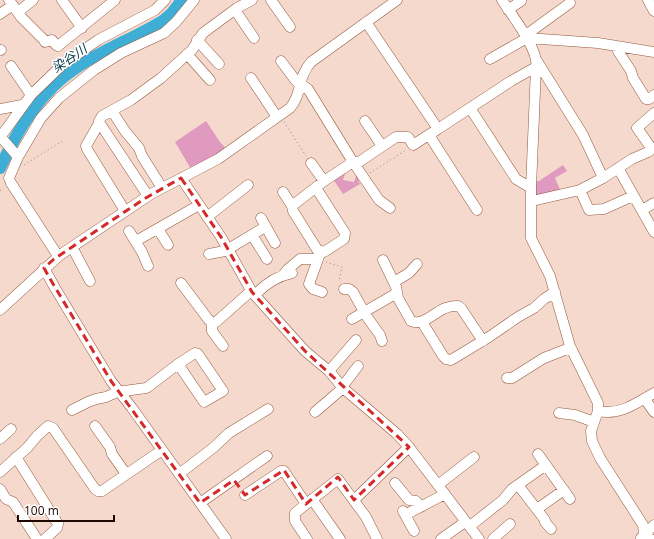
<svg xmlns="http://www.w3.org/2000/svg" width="654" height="539" viewBox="0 0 654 539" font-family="'Open Sans','Noto Sans JP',sans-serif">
<rect width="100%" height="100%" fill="#f5d9cc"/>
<!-- green -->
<path fill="#e09ac0" d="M206,121L220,142L227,150L191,169L175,142Z
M563,165L567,171L555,178L561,192L534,197L533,181H539Z
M346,171L343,180L354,182L357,173L361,178L358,180L360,184L343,194L333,179Z"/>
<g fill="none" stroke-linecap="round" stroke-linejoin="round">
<!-- river -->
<path stroke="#3faed6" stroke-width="12" d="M0,168C17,131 40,91 76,68C104,49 135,38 164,20L172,13L182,0"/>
<defs>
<path id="minor" d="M9,0L21,17L44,40L45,42L52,40L56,45L58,46L115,0
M62,0L82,28
M271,0L290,27
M502,0C511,14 540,51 536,67L531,188V238L550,276L570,346L598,403V411L591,431L592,441L600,458L643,525L644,535L651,539
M648,0L654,11
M235,10L254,38
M508,10L521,1
M18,12L33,0
M0,14L13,5
M366,22L438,129L511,81L536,67
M525,34L530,32L570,3
M197,40L219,64
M618,47V51L631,71L633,78L646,99H649L654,95
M0,50H1
M187,54L210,80
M490,59L527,38L598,43L654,52
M281,61L296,81L308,89L353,162L379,200L390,208
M537,61L583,135L603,178
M11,66L31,95
M251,78L277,117
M470,108L516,179L531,188
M0,109L22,105
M112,111L125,131L139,148L142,156L162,188
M365,121L382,146
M100,124L99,121L102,116L131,100L161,78L192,50L203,33L237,8L252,0
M0,135L4,132L31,95L62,65L98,40L155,10L165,0
M429,135L477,210
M0,136L18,157L9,178L11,183L58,256
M652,149L637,128L654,113
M18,157L41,118L59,98L94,70L121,53L164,33L176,22L194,0
M311,163L324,181
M618,168L654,232
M181,178L221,237L252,292L305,351L329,371L343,388L397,434L409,447L479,539
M316,188L345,233L344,239L324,252L318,251L293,211L292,206L324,181L353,162H359L396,137H408L413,145L438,129
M580,190L589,210L604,209L633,196
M283,192L292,206
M532,201L580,190L603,178L632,159L648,152L654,148
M642,210L654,203
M125,211L87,149L86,146L98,125H101L148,196
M207,217L248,185
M261,218L275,243
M158,229L168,245
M129,231L142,252L148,266
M252,235L267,259
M136,241L199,205
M72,247L90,281
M321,251L309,284L313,289L322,292
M209,254L225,251L265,227
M383,260L396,287L398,298L411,321C422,326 433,314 443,309C447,307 453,306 458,306L461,308L483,341
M44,268L55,288L111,381L132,408L226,539
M284,274L287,270L300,259H318
M394,282L409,273L417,264
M181,283L208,319L212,323L216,322L251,291
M344,289H349L353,292L367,317L380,335L382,341
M255,295C265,284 277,276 292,273
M0,310L60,255L151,194L218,159L290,108C302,95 297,78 311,62L397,0
M352,319L397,293
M422,322L443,356L446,359L451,360L489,337L518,317L534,308L544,299L555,292
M212,323V331L223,346
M329,371L356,340
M507,378H512L544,358L570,348
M647,397V402L654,412
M72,410L88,402L96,399L106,397L117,392L146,388L148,387L178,364L195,353L198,354L223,391L204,402L178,364
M598,411C619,416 637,403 654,393
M315,412L343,388L345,383L358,366
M559,413L575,415L594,422
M95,426L110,447L112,454L126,474
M0,439L11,429
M538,454L570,499
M16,457L58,524L57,528L45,539
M0,472L27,448L37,436L48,426L53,428L95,489L98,491H102L162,450
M179,474L213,448L229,433L268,409
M395,483L409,500L416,501L421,507
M438,485L474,457
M518,485L545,520V522L551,529
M0,489L6,499L13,502L37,539
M245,495L281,471H284L306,504
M312,499L340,539
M354,500L409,447
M200,503L267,456
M537,509L564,490
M403,511L414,531
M405,515L445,494
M470,526L503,500L512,489L546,465
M641,538L654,525
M307,539L295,521V513L338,479L366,517L377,539
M441,539L465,522
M493,539L510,524"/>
</defs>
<!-- minor casing -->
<use href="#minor" stroke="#94583b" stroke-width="11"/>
<!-- path -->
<path stroke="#9b8277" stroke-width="1" stroke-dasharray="1 3" stroke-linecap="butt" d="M284,122L306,156
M24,165L64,140
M370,173L406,150
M0,191L3,188
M326,262L342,267L339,282"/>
<!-- minor -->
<use href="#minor" stroke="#fff" stroke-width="10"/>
</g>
<!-- marked area -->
<path fill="none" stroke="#d62828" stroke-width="3" stroke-dasharray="8 5" stroke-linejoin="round" d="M181,178L221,237L252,292L305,351L409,447L354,500L338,477L306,504L284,470L245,495L234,480L200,503L111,381L49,277L44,268L54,259L144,199Z"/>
<g text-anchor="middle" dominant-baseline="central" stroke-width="3" stroke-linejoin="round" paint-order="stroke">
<!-- water labels -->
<g font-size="13" font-style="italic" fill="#07394a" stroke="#fff">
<text transform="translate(69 58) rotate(-34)">染谷川</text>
</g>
</g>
<!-- scale -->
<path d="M18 515v6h96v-6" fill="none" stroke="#1e0700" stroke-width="2"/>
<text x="24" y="515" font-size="12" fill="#1e0700" stroke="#ffffff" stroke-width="3" paint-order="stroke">100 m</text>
</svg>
